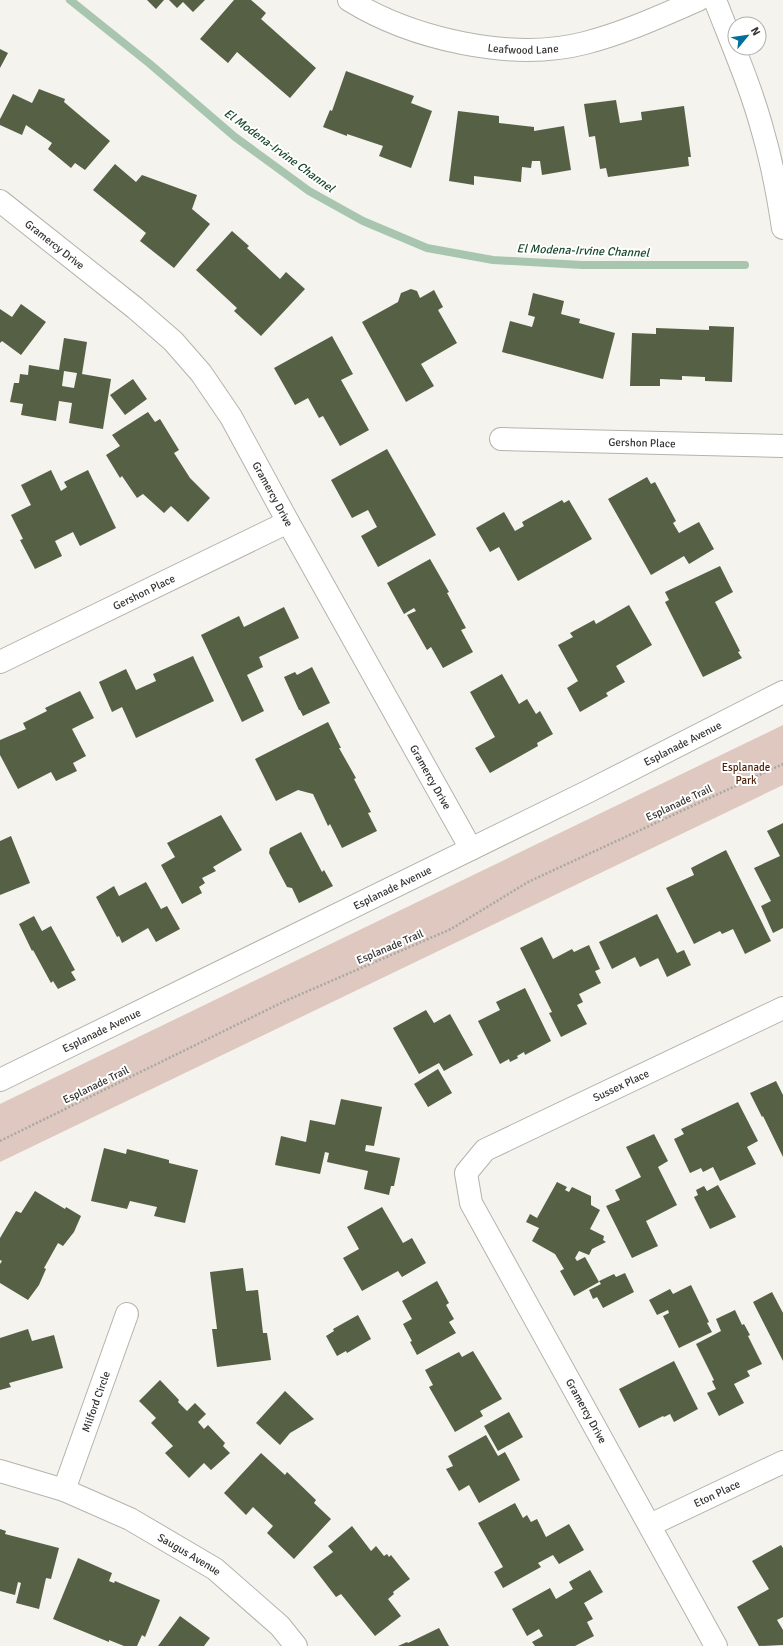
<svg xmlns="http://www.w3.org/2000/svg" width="783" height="1646" viewBox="0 0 783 1646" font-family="Signika,sans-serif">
<rect width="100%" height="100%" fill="#f4f3ed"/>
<!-- green -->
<path fill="#dec8bf" d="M783,725V785L0,1162V1104Z"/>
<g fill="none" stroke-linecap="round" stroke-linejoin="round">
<!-- stream -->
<path stroke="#a8c5af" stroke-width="8" d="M70,0L150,64L235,137L309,191L363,221L427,248L493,260L582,265H745"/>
</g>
<!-- building -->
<path fill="#556045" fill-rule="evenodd" d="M147,0H164L156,9Z
M169,0H205L193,12L183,2L177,8Z
M234,0H251L266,13L261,19L316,68L290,98L237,52L228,63L200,39Z
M0,49L8,53L0,68Z
M346,71L414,96L411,103L432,111L411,168L379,156L383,146L347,134V136L323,127L330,110L332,111Z
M39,89L65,99L64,102L110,141L85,170L75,163L71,168L48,149L52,143L26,125L22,135L0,125V119L13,94L32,103Z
M616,100L620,123L642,120L641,112L684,106L691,157H688L689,166L608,177L606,168L600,169L595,136L589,137L584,104Z
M458,111L499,116V123L534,127V131L564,126L571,170L542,175L540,161H532L531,168L522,167L521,182L474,176V185L449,181Z
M115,164L136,182L142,175L197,195L192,209L210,224L174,268L140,241L146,233L93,190Z
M232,231L249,246L247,248L280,279L286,272L305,289L261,336L234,311L237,308L196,270Z
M411,289L417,291L420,298L434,290L443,307L438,310L457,343L421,364L434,386L406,402L362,322L398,302L401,293Z
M533,293L564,301L561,314L580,319L579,323L615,333L603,379L502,352L510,321L532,327L535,317L528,315Z
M21,304L46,322L21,355L2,341L0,343V309L12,317Z
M709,326L734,327L732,382L705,381V377L682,376V380L660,379V386H630L632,333L656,334V328L709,330Z
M332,336L353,374L341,380L369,430L340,446L323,416L319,418L308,398L295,405L274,368Z
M64,338L87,342L82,374L111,379L103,429L69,423L72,403L59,401L56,421L21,415L23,404L10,402L14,383H19L20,374L28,375L29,365L59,370ZM64,371L77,373L74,388L62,386Z
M133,379L147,399L125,415L110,395Z
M148,412L155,422L160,419L179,450L174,453L190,478L210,498L188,522L171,506L164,513L143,494L137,498L122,476L120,478L106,455L120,446L112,435Z
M387,449L436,535L378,567L361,536L377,527L368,510L352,518L331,480Z
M51,470L61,491L67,487L64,482L88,470L116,528L80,546L73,532L55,541L62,556L35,569L20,540L23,539L11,515L31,505L21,485Z
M647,477L651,484L655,482L676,521L673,523L679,533L699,522L714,549L689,564L684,556L651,575L608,499Z
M562,500L564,503L569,500L592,539L518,581L499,547L490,552L476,528L504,512L515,531L524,526L522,522Z
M430,559L449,592L447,593L466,628L461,630L473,652L443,668L431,647L427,650L407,615L416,611L414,608L404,614L387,583Z
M720,566L733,592L715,602L740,651L738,652L742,658L703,677L665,602L669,600L665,592Z
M629,605L652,645L616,666L625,682L606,693L608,696L580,712L567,688L578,681L558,645L573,637L570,633L594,620L596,624Z
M284,607L299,638L259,657L263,667L247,675L264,711L242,722L201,635L239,616L244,627Z
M193,656L214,701L136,738L122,707L112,712L99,682L126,669L136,690L156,681L153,674Z
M312,667L330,703L303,716L300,710H299L284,677L295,672L297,675Z
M502,674L519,704L527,699L536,714L540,711L553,734L537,743L538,746L490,773L475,748L495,737L470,692Z
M80,691L94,718L72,729L86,756L73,763L77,771L56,781L51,772L18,789L0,755V740L26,729L23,723L47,711L45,708Z
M328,722L341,748H339L356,778L354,779L371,812L368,813L377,831L342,848L330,824L328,826L313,794L298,790L276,801L255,759Z
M221,815L242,850L213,867L216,871L202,878L205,883L199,887L202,893L182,904L161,865L175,857L167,843Z
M783,823V928L773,933L761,906L771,901L754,868L780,856L767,831Z
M301,832L322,872L324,870L333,886L299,903L292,888L287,887L269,853L270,848Z
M11,836L30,883L0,895V841Z
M726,850L771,941L745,954L733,929L722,934L720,931L694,944L666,888L694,875L691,868Z
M146,882L161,909L167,906L180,929L156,942L148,928L122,943L119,936L117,937L96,897L114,886L119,896Z
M657,914L677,953L684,950L691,965L667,977L658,958L640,967L635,957L612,969L599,942Z
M34,916L42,931L51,926L75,970L71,972L76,980L58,989L53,981L51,983L33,950L32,951L19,924Z
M542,937L553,959L572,949L574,952L589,945L600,969L595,971L601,983L579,994L583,1002L577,1005L587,1024L561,1037L549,1013L552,1012L520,948Z
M525,988L551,1041L525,1055L524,1052L517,1056L518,1058L510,1062L509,1059L500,1064L478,1021L500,1010L496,1002Z
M426,1010L434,1023L450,1014L473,1055L444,1071L439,1063L419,1074L393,1028Z
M438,1069L452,1093L428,1107L414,1084Z
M776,1081L783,1095V1157L763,1116L762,1117L750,1093Z
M341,1099L382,1107L374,1146L366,1145L365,1151L400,1158L394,1186H391L389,1195L364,1189L368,1171L327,1162L329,1153L325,1152L320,1174L275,1165L281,1136L306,1142L310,1120L335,1125Z
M738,1102L758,1141L747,1147L756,1164L720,1181L713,1167L703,1172L701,1168L690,1173L674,1139L684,1134L681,1129Z
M654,1134L668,1161L658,1167L677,1205L646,1221L658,1246L632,1258L606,1206L620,1200L615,1190L641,1177L626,1147Z
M104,1148L126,1154L127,1149L169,1160V1163L198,1170L185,1223L154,1216L157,1207L130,1201L127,1209L91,1201Z
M557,1182L567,1187L565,1190L569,1192L572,1187L591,1196V1205L600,1210L590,1229L604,1236L603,1240L606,1242L592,1249L589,1255L579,1251L575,1258L577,1261L585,1257L599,1282L574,1296L560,1271L564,1269L555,1254L532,1241L539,1228L526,1222L530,1214L537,1218Z
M718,1185L736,1217L710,1229L694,1197L698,1195L696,1190L704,1186L707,1191Z
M35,1191L65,1209L66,1207L81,1216L74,1232L63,1246L58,1243L44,1268L46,1269L39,1285L28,1300L0,1283V1264L2,1261L0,1260V1238L16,1211L21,1213Z
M382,1207L403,1243L412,1238L426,1263L402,1277L398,1271L362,1291L343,1258L359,1249L347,1227Z
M243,1268L246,1291L258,1290L263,1333H267L271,1360L217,1367L212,1329H217L210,1272Z
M625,1273L634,1292L603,1308L597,1297L593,1299L589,1290L601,1284L599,1281L614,1274L616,1277Z
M437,1281L449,1303L446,1305L454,1319L449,1322L456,1333L417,1355L410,1342L412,1341L403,1324L412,1319L402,1301Z
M691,1285L709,1322L707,1323L712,1332L679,1348L663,1316L669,1313L668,1310L657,1315L649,1300L670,1289L673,1294Z
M772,1292L783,1313V1361L753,1302Z
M735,1310L742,1325L744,1324L750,1335L748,1336L762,1364L747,1371L750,1376L734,1384L744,1403L719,1416L707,1393L716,1389L712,1381L714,1380L696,1344L721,1331L716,1319Z
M358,1315L371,1339L347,1353L346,1351L337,1356L326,1336L334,1331L333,1329Z
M28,1329L32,1341L54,1335L63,1368L9,1383L11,1387L0,1390V1338Z
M473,1351L502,1399L480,1411L483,1416L455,1432L429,1387L433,1385L425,1370L459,1352L462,1357Z
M674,1361L698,1409L674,1422L670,1414L664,1417L663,1416L639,1428L619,1389Z
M160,1380L179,1400L178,1402L187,1411L195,1403L206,1414L198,1422L204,1429L208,1425L225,1443L223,1446L230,1453L211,1470L204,1463L189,1478L165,1453L173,1446L151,1423L156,1418L139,1401Z
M285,1391L314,1419L290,1433L280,1445L256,1423Z
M509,1412L523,1437L498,1451L484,1426Z
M486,1435L498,1456L505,1452L520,1480L479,1503L469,1485L459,1491L446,1469L453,1466L448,1456Z
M261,1453L285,1475L287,1472L316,1500L314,1503L331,1519L294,1559L267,1533L273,1526L253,1507L246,1515L224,1493Z
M515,1503L523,1518L527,1515L531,1522L537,1519L546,1537L569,1524L584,1550L559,1564L553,1555L538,1563L541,1567L503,1588L494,1572L503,1567L478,1523Z
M352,1526L371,1551L376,1546L384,1556L387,1554L389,1557L391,1555L410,1579L393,1592L394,1594L388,1599L401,1616L375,1636L341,1594L336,1597L313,1567L333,1552L328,1546Z
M0,1529L6,1531L5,1534L59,1548L51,1579L46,1578L39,1609L16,1603L21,1583L18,1582L15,1595L0,1591Z
M781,1545L783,1548V1617L777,1620L783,1630V1645L759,1646L737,1607L769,1589L752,1561Z
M78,1558L112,1573L109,1581L114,1583L115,1581L160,1600L145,1637L142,1635L137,1646H124L109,1640V1642L53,1619Z
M590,1570L603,1592L584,1603L593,1619L587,1622L594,1636L575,1646H535L532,1642L543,1636L539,1629L527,1636L512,1609L550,1588L556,1599L573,1589L569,1582Z
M180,1616L210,1638L204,1646H158Z
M439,1628L449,1646H398L407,1642L408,1643Z"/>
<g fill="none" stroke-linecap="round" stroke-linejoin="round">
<defs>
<g id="minor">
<path id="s1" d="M349,0C412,39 512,62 585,43C624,33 661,16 698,0"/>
<path d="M715,0C732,44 751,87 763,132C772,163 778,195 783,228"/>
<path id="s2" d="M0,201L135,308L173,341L201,373L231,417L288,522L471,849"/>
<path id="s3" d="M501,439L783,446"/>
<path id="s4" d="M0,662L288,522"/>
<path id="s5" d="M0,1080L587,792L783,692"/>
<path id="s6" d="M0,1471L64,1490L130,1519L215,1569L280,1626L296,1646"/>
<path id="s7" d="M64,1490L127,1314"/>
<path id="s8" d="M650,1525L783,1462"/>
<path id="s9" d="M716,1646L471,1203L466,1173L485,1150L783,1008"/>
</g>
</defs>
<!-- minor casing -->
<use href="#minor" stroke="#b4b3ad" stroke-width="24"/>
<!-- path -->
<path stroke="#a9a8a3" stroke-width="2.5" stroke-dasharray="2 2" stroke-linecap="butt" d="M0,1141L285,1001L451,929L528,882L783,764"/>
<!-- minor -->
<use href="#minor" stroke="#fff" stroke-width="22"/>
</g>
<g text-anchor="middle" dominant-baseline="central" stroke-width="4" stroke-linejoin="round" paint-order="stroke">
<!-- street labels -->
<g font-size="11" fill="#363533" stroke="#fff">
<text stroke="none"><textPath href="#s1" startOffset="183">Leafwood Lane</textPath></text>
<text stroke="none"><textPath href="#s2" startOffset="70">Gramercy Drive</textPath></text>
<text stroke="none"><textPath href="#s3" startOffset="141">Gershon Place</textPath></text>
<text stroke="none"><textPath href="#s2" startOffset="406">Gramercy Drive</textPath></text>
<text stroke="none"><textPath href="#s4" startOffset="160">Gershon Place</textPath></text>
<text stroke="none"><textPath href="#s5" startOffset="761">Esplanade Avenue</textPath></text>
<text stroke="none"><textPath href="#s2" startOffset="730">Gramercy Drive</textPath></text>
<text transform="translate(679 803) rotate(-25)">Esplanade Trail</text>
<text stroke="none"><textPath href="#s5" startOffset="437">Esplanade Avenue</textPath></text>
<text transform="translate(390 947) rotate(-23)">Esplanade Trail</text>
<text stroke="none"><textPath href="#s5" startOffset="113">Esplanade Avenue</textPath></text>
<text transform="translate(96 1085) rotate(-26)">Esplanade Trail</text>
<text stroke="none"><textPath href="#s9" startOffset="717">Sussex Place</textPath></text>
<text stroke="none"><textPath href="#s7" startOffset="94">Milford Circle</textPath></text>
<text transform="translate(586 1411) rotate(61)">Gramercy Drive</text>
<text stroke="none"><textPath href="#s8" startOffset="74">Eton Place</textPath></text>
<text stroke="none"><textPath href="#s6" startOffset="208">Saugus Avenue</textPath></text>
</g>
<!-- park labels -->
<g font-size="11" fill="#4a1f0a" stroke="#fff">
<text x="746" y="767">Esplanade<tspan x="746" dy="13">Park</tspan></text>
</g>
<!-- water labels -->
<g font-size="12" font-style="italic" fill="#1a4a2c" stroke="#fff">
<text transform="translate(279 151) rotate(36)">El Modena-Irvine Channel</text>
<text transform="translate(583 251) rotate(2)">El Modena-Irvine Channel</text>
</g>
</g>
<!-- north arrow -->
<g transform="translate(747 36) rotate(61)"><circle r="19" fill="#ffffff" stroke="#afaead"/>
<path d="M0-3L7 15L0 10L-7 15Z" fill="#026f9b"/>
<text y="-6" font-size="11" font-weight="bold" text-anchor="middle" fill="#363533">N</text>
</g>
</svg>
